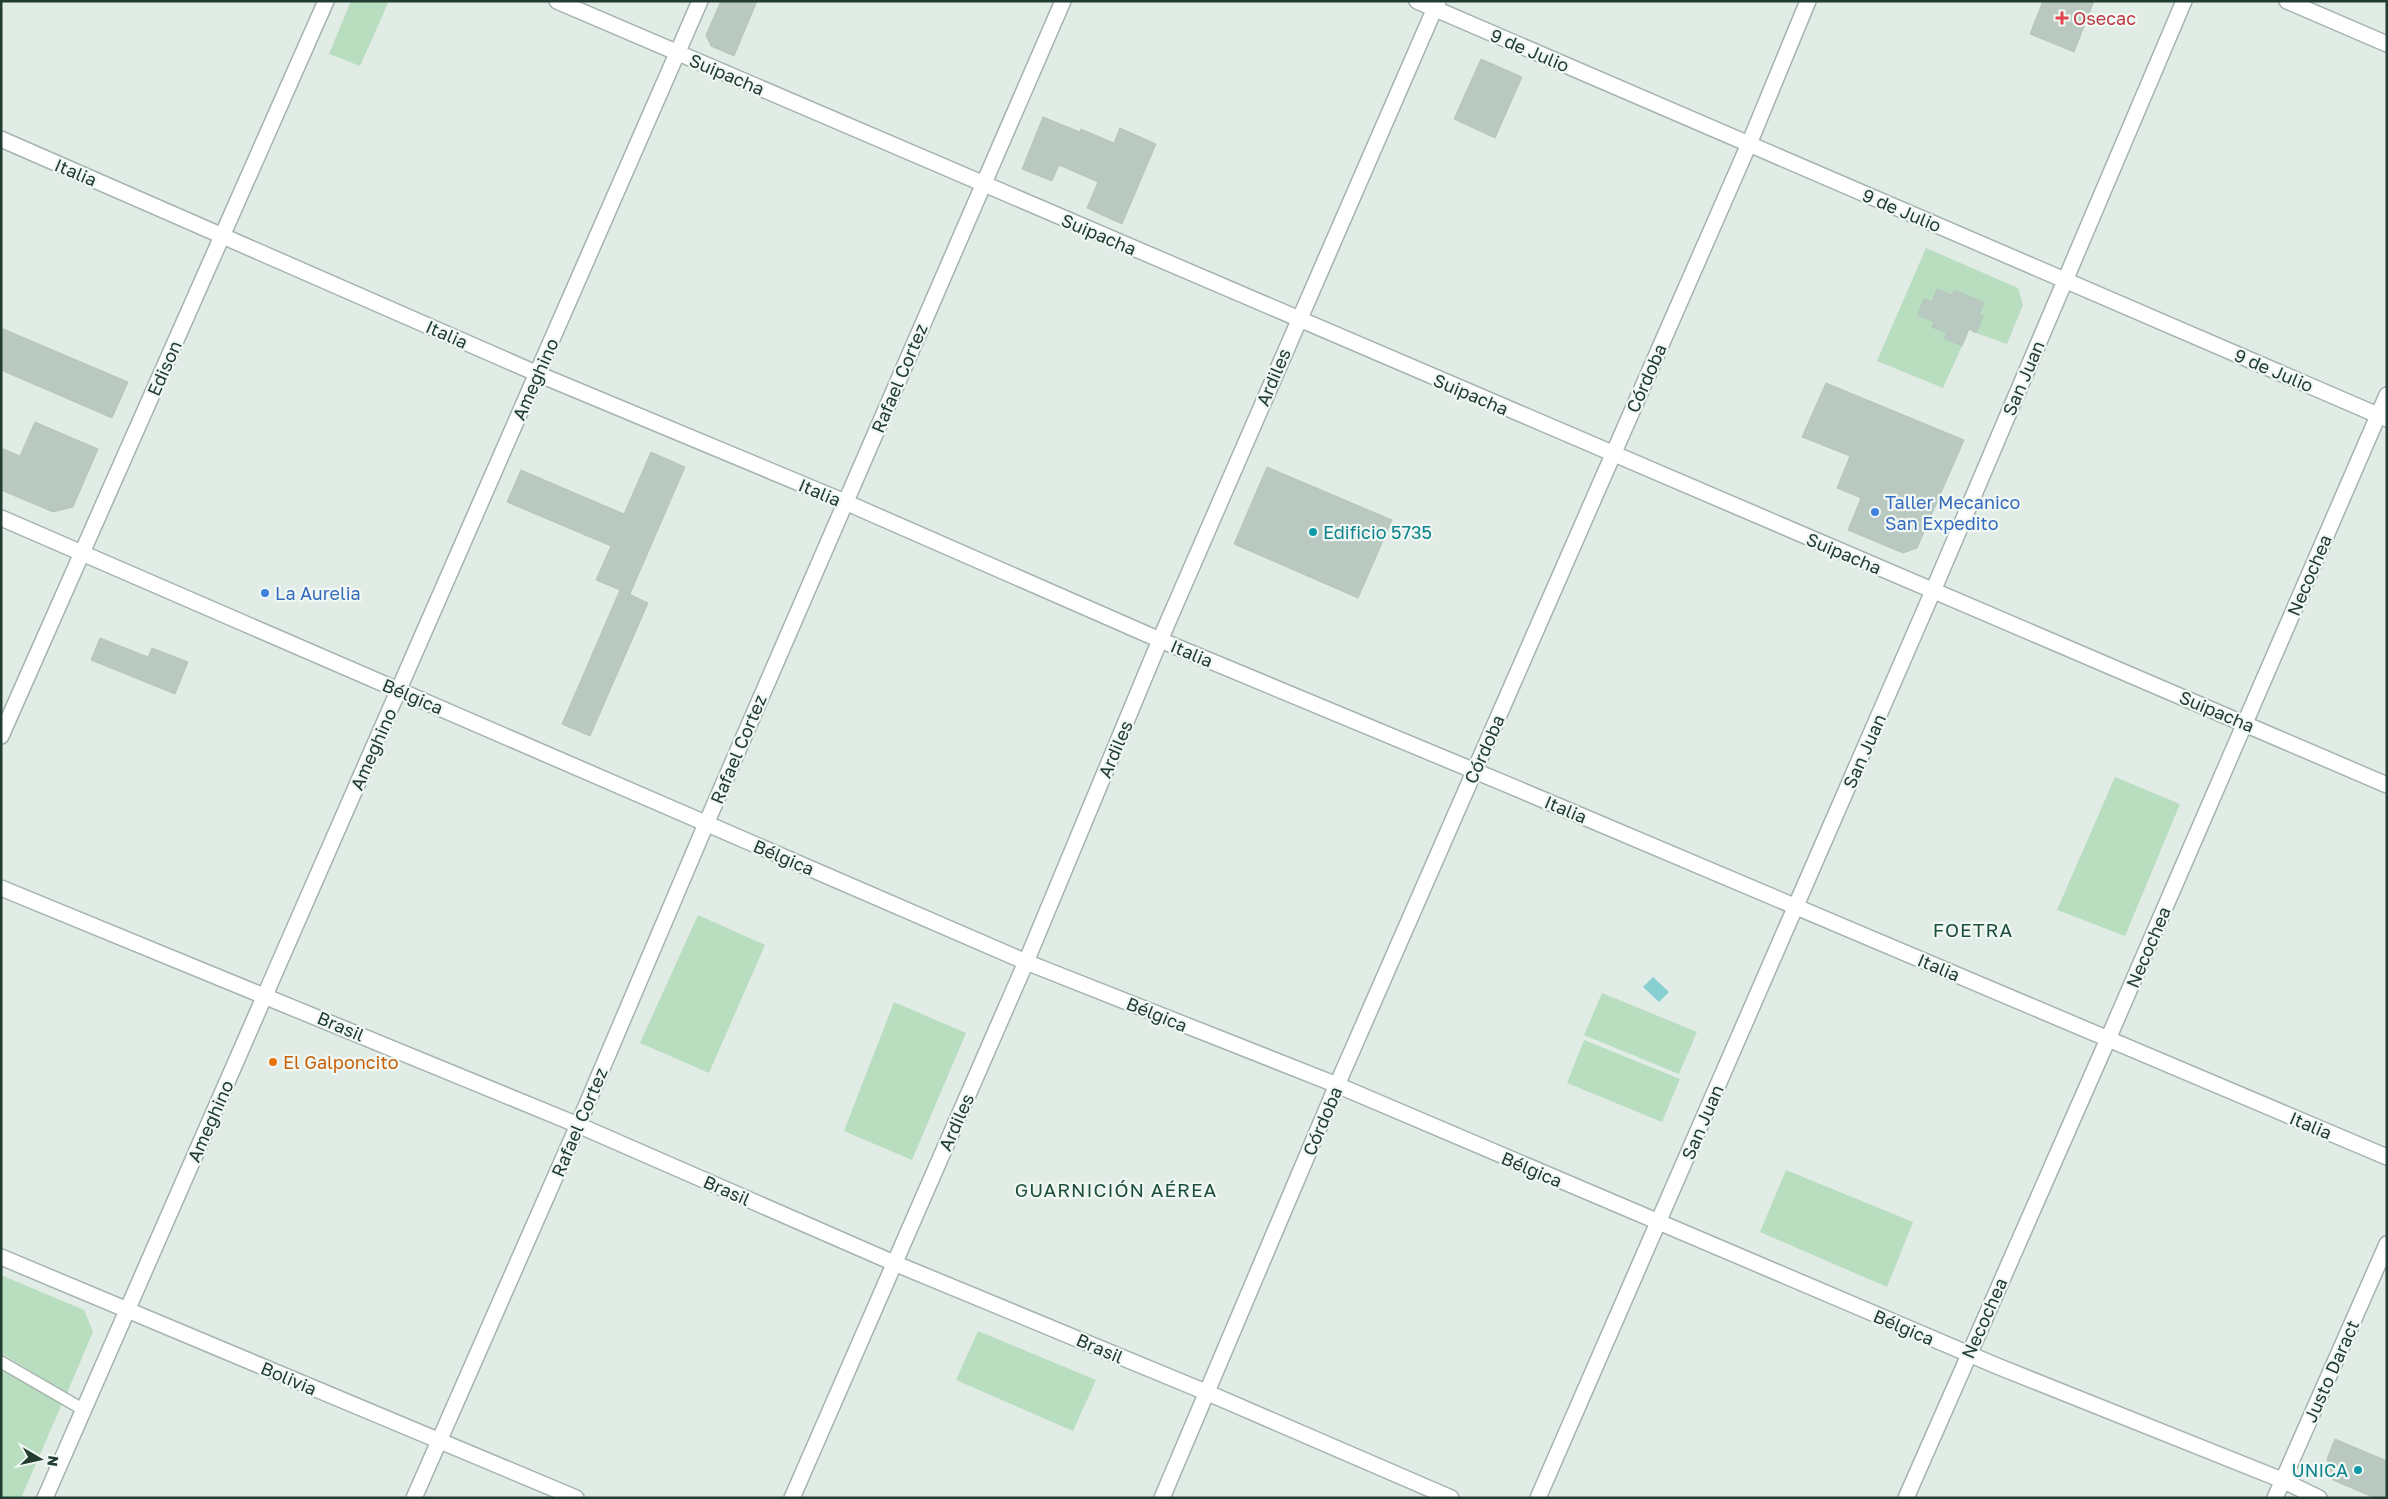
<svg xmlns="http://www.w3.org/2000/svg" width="2388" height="1499" viewBox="0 0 2388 1499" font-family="'Golos Text',sans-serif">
<rect width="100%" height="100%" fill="#e1ece6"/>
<!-- green -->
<path fill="#b9ddbf" d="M351,1H389L360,66L329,54Z
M1926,248L2018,288L2023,305L2007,344L1976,333L1983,316L1954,290L1951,295L1937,289L1932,302L1924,300L1918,315L1934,322L1947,333L1944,338L1962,346L1943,388L1877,361Z
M2115,777L2180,804L2125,936L2057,910Z
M698,915L765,945L709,1073L640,1043Z
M1602,993L1697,1032L1679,1074L1584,1035Z
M894,1002L966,1033L912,1160L844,1131Z
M1584,1040L1680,1079L1662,1122L1567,1083Z
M1786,1170L1913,1222L1887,1287L1760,1232Z
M1,1275L84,1310L93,1332L67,1393L1,1353Z
M978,1331L1096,1380L1073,1431L956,1380Z
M1,1370L62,1404L21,1498H1Z"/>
<!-- water -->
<path fill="#88cfd2" d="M1653,977L1669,992L1659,1002L1643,987Z"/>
<!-- building -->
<path fill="#b9c9c1" stroke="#b3c5bc" d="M721,1H757L734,56L711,46L706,35Z
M2043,1H2094L2074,52L2030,34Z
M1481,59L1522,77L1495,138L1454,119Z
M1043,117L1080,132L1081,129L1114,143L1120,128L1156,144L1122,224L1087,208L1098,182L1059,165L1052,181L1022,169Z
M1937,289L1951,295L1954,290L1984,303L1979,314L1983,316L1976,333L1969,329L1962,346L1944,338L1947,333L1932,327L1934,322L1918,315L1924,299L1932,302Z
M1,328L128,382L112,418L1,370Z
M1826,383L1964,440L1917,548L1903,553L1848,530L1861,498L1837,488L1850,456L1802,437Z
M35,422L98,449L73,507L53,512L1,490V448L20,456Z
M651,452L685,467L630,594L623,591L648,603L590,736L562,724L620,590L596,580L611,546L507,502L521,470L624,514Z
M1267,467L1392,520L1358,598L1234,544Z
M100,638L148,657L152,648L188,662L175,694L91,660Z
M2335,1439L2387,1461V1498H2375L2333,1480L2327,1459Z"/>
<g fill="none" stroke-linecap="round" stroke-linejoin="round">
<defs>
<path id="service" d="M1,1362L84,1410"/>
<path id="minor" d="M557,1L2387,785
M1417,1L2387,419
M2287,1L2387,44
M1,139L538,374L845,502L1160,640L1506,784L2387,1157
M1,518L1026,962L1337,1085L1997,1366L2282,1480L2319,1498
M1,736L326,1
M1,888L578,1125L894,1263L1208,1393L1451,1498
M1,1257L576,1498
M45,1498L700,1
M414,1498L578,1125L706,824L1063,1
M792,1498L1026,962L1160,640L1438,1
M1162,1498L1337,1085L1749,144L1808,1
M1538,1498L1933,591L2184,1
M1906,1498L2108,1039L2387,395
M2275,1498L2387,1244"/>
</defs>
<!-- service casing -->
<use href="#service" stroke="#a4b4ac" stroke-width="14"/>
<!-- minor casing -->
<use href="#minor" stroke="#a4b4ac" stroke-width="18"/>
<!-- service -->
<use href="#service" stroke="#fff" stroke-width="11"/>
<!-- minor -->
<use href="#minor" stroke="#fff" stroke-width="15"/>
</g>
<!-- markers -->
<path fill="#e0444e" stroke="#f1f8f4" stroke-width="2" d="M2059.5 10.5h5v5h5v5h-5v5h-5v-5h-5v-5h5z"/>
<g fill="#3f7fe0" stroke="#f1f8f4" stroke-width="2">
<circle cx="1875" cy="512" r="5"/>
<circle cx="265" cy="593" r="5"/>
</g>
<g fill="#0f9aa8" stroke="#f1f8f4" stroke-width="2">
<circle cx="1313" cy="532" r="5"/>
<circle cx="2358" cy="1470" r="5"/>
</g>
<circle fill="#e8710a" stroke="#f1f8f4" stroke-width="2" cx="273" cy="1062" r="5"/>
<g text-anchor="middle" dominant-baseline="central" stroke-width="4.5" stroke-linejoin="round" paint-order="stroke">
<!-- health labels -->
<g font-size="18" fill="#be3a42" stroke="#f1f8f4" text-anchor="start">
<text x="2073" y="18">Osecac</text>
</g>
<!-- street labels -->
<g font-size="18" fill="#213d32" stroke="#f1f8f4">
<text transform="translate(1530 50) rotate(23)">9 de Julio</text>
<text transform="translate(727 74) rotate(23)">Suipacha</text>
<text transform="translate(76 172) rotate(23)">Italia</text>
<text transform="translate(1902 210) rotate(23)">9 de Julio</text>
<text transform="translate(1099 234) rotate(23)">Suipacha</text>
<text transform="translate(447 334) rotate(24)">Italia</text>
<text transform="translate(164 368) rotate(-66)">Edison</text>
<text transform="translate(2274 370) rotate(23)">9 de Julio</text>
<text transform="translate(1273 377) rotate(-67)">Ardiles</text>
<text transform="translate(899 378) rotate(-67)">Rafael Cortez</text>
<text transform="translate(1646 378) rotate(-66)">Córdoba</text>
<text transform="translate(2023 378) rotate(-67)">San Juan</text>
<text transform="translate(535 379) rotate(-66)">Ameghino</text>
<text transform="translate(1471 394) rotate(23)">Suipacha</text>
<text transform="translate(820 492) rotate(23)">Italia</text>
<text transform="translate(1844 553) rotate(23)">Suipacha</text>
<text transform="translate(2309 575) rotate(-67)">Necochea</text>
<text transform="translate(1192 653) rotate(23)">Italia</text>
<text transform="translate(413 696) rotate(23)">Bélgica</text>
<text transform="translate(2217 711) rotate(23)">Suipacha</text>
<text transform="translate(373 749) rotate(-66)">Ameghino</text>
<text transform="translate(738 749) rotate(-67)">Rafael Cortez</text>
<text transform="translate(1115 749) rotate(-67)">Ardiles</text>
<text transform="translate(1484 749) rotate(-66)">Córdoba</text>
<text transform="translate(1864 751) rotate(-66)">San Juan</text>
<text transform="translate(1566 809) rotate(23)">Italia</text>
<text transform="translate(784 857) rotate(23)">Bélgica</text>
<text transform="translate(2148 947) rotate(-67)">Necochea</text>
<text transform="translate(1939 967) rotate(23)">Italia</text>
<text transform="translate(1157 1014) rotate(22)">Bélgica</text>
<text transform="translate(341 1026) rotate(23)">Brasil</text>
<text transform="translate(210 1121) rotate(-66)">Ameghino</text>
<text transform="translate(1322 1121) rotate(-67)">Córdoba</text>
<text transform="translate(579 1122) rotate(-67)">Rafael Cortez</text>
<text transform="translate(956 1122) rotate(-66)">Ardiles</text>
<text transform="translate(1702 1122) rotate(-67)">San Juan</text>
<text transform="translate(2311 1125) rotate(23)">Italia</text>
<text transform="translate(1532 1169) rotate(23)">Bélgica</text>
<text transform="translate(727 1190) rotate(24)">Brasil</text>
<text transform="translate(1984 1318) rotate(-66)">Necochea</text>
<text transform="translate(1904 1327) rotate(23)">Bélgica</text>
<text transform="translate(1100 1348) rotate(23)">Brasil</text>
<text transform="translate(2331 1371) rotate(-66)">Justo Daract</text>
<text transform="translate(289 1378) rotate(23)">Bolivia</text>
</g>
<!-- shop labels -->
<g font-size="18" fill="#366cbe" stroke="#f1f8f4" text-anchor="start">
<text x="1885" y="502">Taller Mecanico<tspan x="1885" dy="21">San Expedito</tspan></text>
<text x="275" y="593">La Aurelia</text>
</g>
<!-- culture labels -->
<g font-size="18" fill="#0d838f" stroke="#f1f8f4" text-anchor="start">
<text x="1323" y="532">Edificio 5735</text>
<text x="2348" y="1470" text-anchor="end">UNICA</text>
</g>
<!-- food labels -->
<g font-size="18" fill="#c56008" stroke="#f1f8f4" text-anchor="start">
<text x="283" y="1062">El Galponcito</text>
</g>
<!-- neighbourhood labels -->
<g font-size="19" letter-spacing="1" fill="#1d4f3c" stroke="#f1f8f4">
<text x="1973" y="929">FOETRA</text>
<text x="1116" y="1189">GUARNICIÓN AÉREA</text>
</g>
</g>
<!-- border -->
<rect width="2388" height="1499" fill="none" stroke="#213d32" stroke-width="5"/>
<!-- north arrow -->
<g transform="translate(40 1459) rotate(99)" stroke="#f1f8f4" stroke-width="4" paint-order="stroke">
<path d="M0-4L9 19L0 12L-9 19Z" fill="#213d32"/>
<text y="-8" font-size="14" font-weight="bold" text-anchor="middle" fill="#213d32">N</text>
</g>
</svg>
